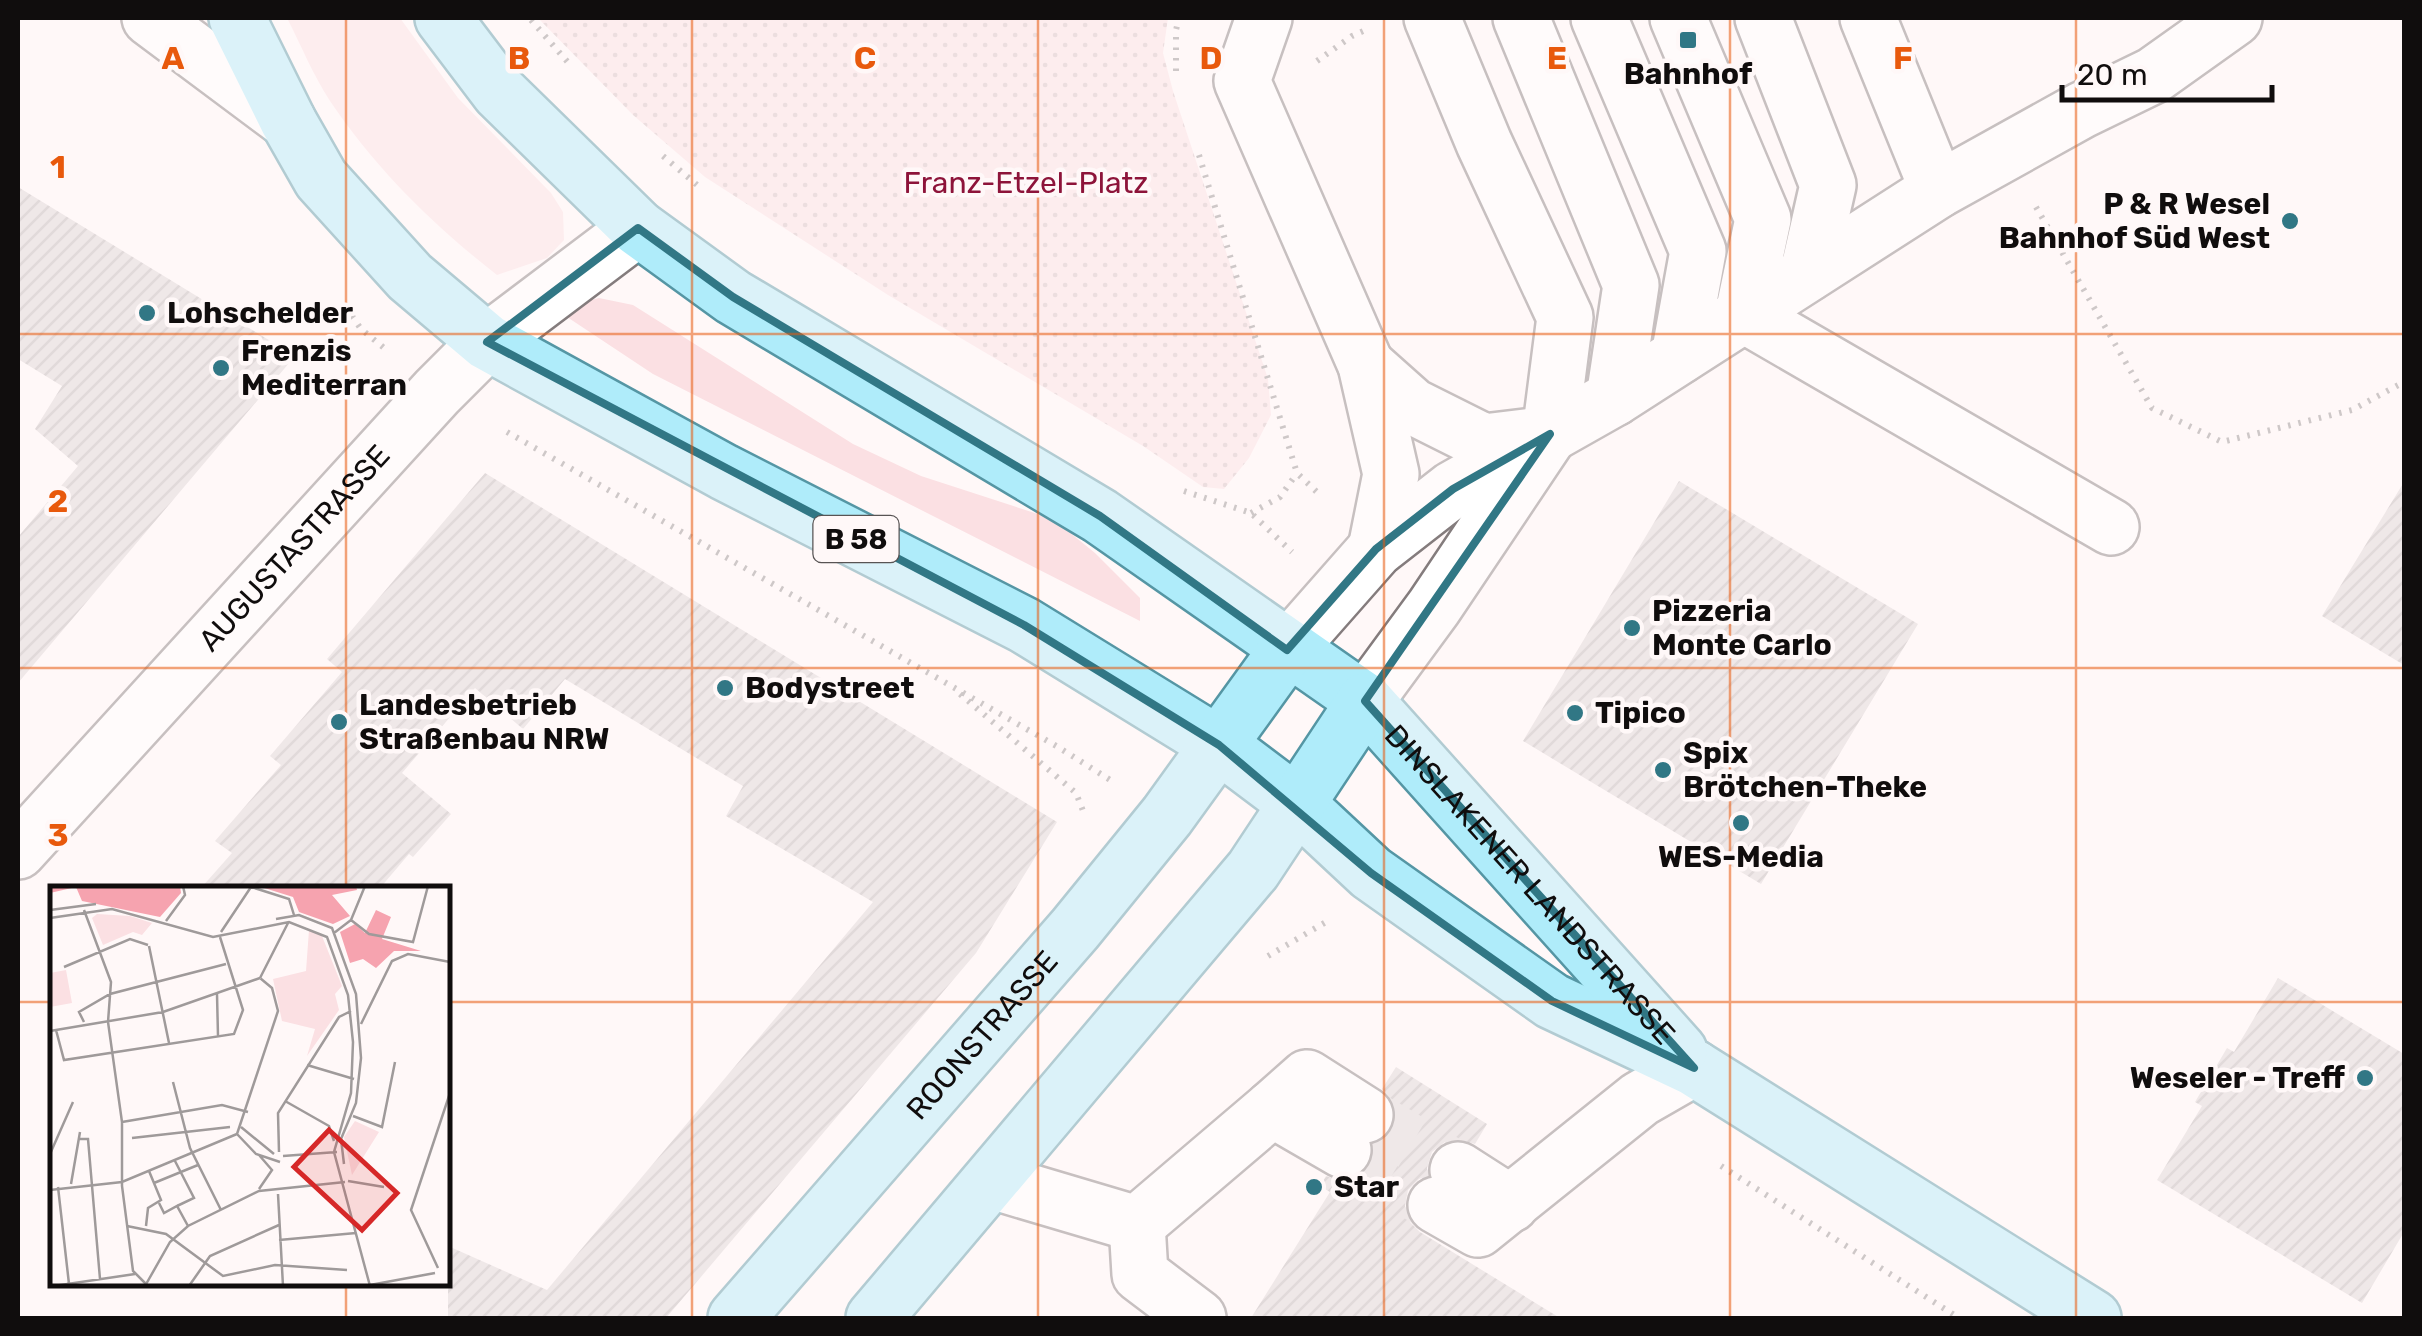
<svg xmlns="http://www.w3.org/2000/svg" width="2422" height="1336" viewBox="0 0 2422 1336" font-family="Rubik,sans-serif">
<defs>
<pattern id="park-dots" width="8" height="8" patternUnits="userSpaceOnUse" patternTransform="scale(2.5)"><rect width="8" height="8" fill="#fbe0e3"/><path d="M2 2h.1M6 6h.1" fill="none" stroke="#d6bfc2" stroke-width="1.8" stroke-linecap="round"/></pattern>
<pattern id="building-hatch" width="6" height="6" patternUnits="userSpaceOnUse" patternTransform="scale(2.5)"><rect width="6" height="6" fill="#dcd4d5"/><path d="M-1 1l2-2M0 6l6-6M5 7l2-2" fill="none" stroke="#bcb5b6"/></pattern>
</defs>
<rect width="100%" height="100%" fill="#fff8f8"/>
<!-- grass -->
<path fill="#fbe0e3" d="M287,18H400L458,98L551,193L563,212L564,240L547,258L497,275C433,225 376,169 330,101C313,75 301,45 287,18Z
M599,298L633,305L853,444L921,476L1053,519L1095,553L1140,598V621L653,374L555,309Z"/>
<!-- park -->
<path fill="url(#park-dots)" d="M538,18H1168L1163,53L1173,91L1268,379L1271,415L1249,458L1224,489L1203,487L1143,446L888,295L705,177L633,115Z"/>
<!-- building -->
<path fill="url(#building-hatch)" d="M18,187L295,356L18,683V537L78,466L35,429L62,386L18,359Z
M485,473L1057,822L976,953L666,1318H448V1246L547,1290L873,902L726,816L743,786L565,679L523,729L475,688L402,773L451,814L413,857L409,854L380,888H201L232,853L215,841L281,765L270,756L342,672L327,659Z
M1679,481L1918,624L1761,884L1523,741Z
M2404,482V665L2322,616Z
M2278,978L2404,1054V1232L2362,1303L2157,1180L2202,1106L2195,1102L2227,1048L2234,1052Z
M1396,1067L1487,1124L1475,1144L1458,1139L1445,1142L1432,1152L1427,1168L1428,1176L1419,1179L1408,1190L1405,1206L1410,1222L1420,1232L1560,1318H1251L1330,1192L1320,1186L1326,1176L1342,1181L1359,1176L1370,1165L1373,1144L1380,1142L1392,1131L1396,1117L1393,1102L1382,1089Z"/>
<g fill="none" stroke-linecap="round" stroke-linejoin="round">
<!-- minor-tunnel -->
<path stroke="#dbd5d5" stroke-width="55" stroke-dasharray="55 28" stroke-linecap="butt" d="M1365,1115L1458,1170
M1343,1150L1436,1205"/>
<defs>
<g id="minor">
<path d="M150,18L288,121"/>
<path d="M1264,18L1242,81L1366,365L1391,474L1376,549"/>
<path d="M1521,18L1631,285L1614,398"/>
<path d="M1599,18L1698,251L1679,356"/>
<path d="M1678,18L1763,219L1743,314"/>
<path d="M1763,18L1828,185L1808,273"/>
<path d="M1868,18L1938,190"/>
<path d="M1743,314L2111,527"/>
<path d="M1366,365L1412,406L1484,442L1542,435"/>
<path d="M1287,650L1376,549L1453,489L1614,398L1938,190L2082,110L2154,75L2234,18"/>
<path d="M1365,701L1434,607L1550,434L1565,317L1484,143L1432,18"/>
<path id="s1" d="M18,851L437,392L487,342L638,228"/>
<path d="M1272,1109L1307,1078L1365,1115"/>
<path d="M1458,1170L1511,1204"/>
<path d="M992,1181L1137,1224L1272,1109L1343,1150"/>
<path d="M1436,1205L1478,1229L1640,1099L1694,1068"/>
<path d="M1137,1224L1140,1274L1198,1318"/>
</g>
<g id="major">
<path d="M237,18L288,121L321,179L410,277L487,342L724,472L1024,625L1219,745L1296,803L1371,873L1552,1001L1694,1068L2093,1318"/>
<path id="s2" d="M443,18L499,92L638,228L733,297L1100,516L1365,701L1679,1051"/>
<path id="s3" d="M736,1318L1075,929L1167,816L1287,650"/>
<path d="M874,1318L1253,870L1365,701"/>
</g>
</defs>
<!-- minor casing -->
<use href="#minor" stroke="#847c7d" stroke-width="60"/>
<!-- major casing -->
<use href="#major" stroke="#5596a4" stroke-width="60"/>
<!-- path -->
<path stroke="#938e8e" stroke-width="6" stroke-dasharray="2.5 8" stroke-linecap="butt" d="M531,20L572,67
M1317,61L1352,36L1370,28
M1176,71V30L1179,18
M1199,155L1297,473L1322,497
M663,156L703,190
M2036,207L2152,408L2222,442L2352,410L2404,382
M352,316L361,329L389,352
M507,432L1058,747L1115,783
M1184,491L1251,513L1292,552
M1251,513L1280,497L1297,473
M960,694L1076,793L1085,816
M1268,956L1331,919
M1721,1166L1959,1318"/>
<!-- minor -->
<use href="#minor" stroke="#fff" stroke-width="55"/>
<!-- major -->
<use href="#major" stroke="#afecfa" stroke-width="55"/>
</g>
<!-- marked area -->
<path d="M0 0H2422V1336H0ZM638,228L733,297L1100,516L1287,650L1376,549L1453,489L1550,434L1365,701L1694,1068L1552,1001L1371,873L1219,745L1024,625L487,342Z" fill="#fff8f8" fill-opacity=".55" fill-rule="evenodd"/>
<path fill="none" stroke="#317785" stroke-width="8" stroke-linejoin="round" d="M638,228L733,297L1100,516L1287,650L1376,549L1453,489L1550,434L1365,701L1694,1068L1552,1001L1371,873L1219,745L1024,625L487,342Z"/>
<!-- grid -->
<path fill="none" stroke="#e8590c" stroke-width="2.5" stroke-opacity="0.55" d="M346,18V888M692,18V1318M1038,18V1318M1384,18V1318M1730,18V1318M2076,18V1318M18,334H2404M18,668H2404M18,1002H52M448,1002H2404M346,1284V1318"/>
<!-- markers -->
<g fill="#317785" stroke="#fff8f8" stroke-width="4">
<rect x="1678" y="30" width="20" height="20" rx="5"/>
<circle cx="2290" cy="221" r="10"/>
<circle cx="147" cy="313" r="10"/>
<circle cx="221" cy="368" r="10"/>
<circle cx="1632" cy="628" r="10"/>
<circle cx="725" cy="688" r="10"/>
<circle cx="1575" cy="713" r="10"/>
<circle cx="339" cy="722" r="10"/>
<circle cx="1663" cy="770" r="10"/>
<circle cx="1741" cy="823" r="10"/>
<circle cx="2365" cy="1078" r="10"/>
<circle cx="1314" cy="1187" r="10"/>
</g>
<g text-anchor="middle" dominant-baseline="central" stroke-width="9" stroke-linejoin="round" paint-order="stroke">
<!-- shield labels -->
<rect fill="#fff8f8" stroke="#585454" stroke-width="2.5" x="813.5" y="516" width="85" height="46" rx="8"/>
<g font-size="28" font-weight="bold" fill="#100d0d">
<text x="856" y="539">B 58</text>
</g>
<!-- poi labels -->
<g font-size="30" font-weight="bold" fill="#100d0d" stroke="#fff8f8" text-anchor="start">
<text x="1688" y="74" text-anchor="middle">Bahnhof</text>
<text x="2270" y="204" text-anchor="end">P &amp; R Wesel<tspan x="2270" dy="34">Bahnhof Süd West</tspan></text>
<text x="167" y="313">Lohschelder</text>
<text x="241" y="351">Frenzis<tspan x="241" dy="34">Mediterran</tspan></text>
<text x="1652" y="611">Pizzeria<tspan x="1652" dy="34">Monte Carlo</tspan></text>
<text x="745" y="688">Bodystreet</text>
<text x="359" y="705">Landesbetrieb<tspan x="359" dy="34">Straßenbau NRW</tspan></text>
<text x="1595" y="713">Tipico</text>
<text x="1683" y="753">Spix<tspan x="1683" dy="34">Brötchen-Theke</tspan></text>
<text x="1741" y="857" text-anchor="middle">WES-Media</text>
<text x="2345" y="1078" text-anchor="end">Weseler - Treff</text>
<text x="1334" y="1187">Star</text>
</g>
<!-- park labels -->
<g font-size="30" fill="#8d143a" stroke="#fff8f8">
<text x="1026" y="183">Franz-Etzel-Platz</text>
</g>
<!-- street labels -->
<g font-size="30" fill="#100d0d" stroke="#fff8f8">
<text stroke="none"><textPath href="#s1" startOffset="410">AUGUSTASTRASSE</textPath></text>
<text stroke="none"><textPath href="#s2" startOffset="1402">DINSLAKENER LANDSTRASSE</textPath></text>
<text stroke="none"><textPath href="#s3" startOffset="375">ROONSTRASSE</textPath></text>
</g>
</g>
<!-- overview -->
<g transform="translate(50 886)">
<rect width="400" height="400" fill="#fff8f8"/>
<path d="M0,0H130L131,7L110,31L32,15L26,1L0,7ZM208,0H306L307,4L282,9L300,30L283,38L249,26L243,11ZM326,24L341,31L332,53L371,65H344L326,82L313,73L300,77L290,46L305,38L315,47Z" fill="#f6a3af"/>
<path d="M47,28L80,30L102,37L92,49L83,46L53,59L42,32ZM259,44L272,50L292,100L285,108L289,124L257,170L265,143L232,135L223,93L256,85ZM16,84L22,117L0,121V87ZM305,235L329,246L302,289L294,251Z" fill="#fbe0e3"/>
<path fill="none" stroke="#9f9a9a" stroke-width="2.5" d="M198,0L239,13L244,29M0,24L46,18M34,24L61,96L58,136L72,236V300L83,385L96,398M0,32L62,23L163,51L239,36L277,51L298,109L303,156L301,207L284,266L320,400M226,33L249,29L282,42L306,108L311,172L306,217L291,253L294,278M301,34L319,48L363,56L378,0M116,35L135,9L133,0M171,46L201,1M284,47L301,34L315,0M99,60L119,157M14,81L80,53L98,59M210,92L238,37M167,108L168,150M34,136L29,126L60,108L176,78M311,138L342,75L358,68L400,76M6,144L14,174L184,148L193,124L170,51M0,145L113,126L210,92M257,179L304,193M123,196L140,262L171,324M235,215L279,240L284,255M303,230L332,241L345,176M72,236L172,219L198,226M191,241L224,268M187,248L206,268L230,276M82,252L180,241M28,253H38L50,393M229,266L228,227L289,131L301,125M0,268L23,216M233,270L287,266M125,275L144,312L127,320M298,295L334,301M104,297L148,279M21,298L30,246M8,301L19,398M209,303L222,284L209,269M0,304L72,296L187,248L228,125L222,102L210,92M228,308L233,400M109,317L114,327L127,320L138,340M77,340L116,348L173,390L225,379L297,384M96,340L98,322L111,314L99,285M229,354L306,347M388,382L361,324L400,207M320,399L385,387M4,400L85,388M95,400L120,356L138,340L209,305L295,296M139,400L160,370L229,339"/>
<path fill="#d62828" fill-opacity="0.15" stroke="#d62828" stroke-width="5" d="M279,244L347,307L312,344L244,281Z"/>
<rect width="400" height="400" fill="none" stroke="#100d0d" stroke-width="5"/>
</g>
<g font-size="32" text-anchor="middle" font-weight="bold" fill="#e8590c" stroke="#fff8f8" stroke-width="9" stroke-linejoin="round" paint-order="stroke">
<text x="173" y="69">A</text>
<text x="519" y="69">B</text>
<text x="865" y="69">C</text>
<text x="1211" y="69">D</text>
<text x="1557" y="69">E</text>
<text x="1903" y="69">F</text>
<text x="58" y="178">1</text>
<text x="58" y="512">2</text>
<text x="58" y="846">3</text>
</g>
<!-- border -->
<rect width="2422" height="1336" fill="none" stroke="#100d0d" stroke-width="40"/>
<!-- scale -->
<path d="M2062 85v15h210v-15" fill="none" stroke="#100d0d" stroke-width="5"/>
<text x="2077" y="85" font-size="30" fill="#100d0d" stroke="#fff8f8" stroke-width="8" paint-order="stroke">20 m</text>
</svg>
